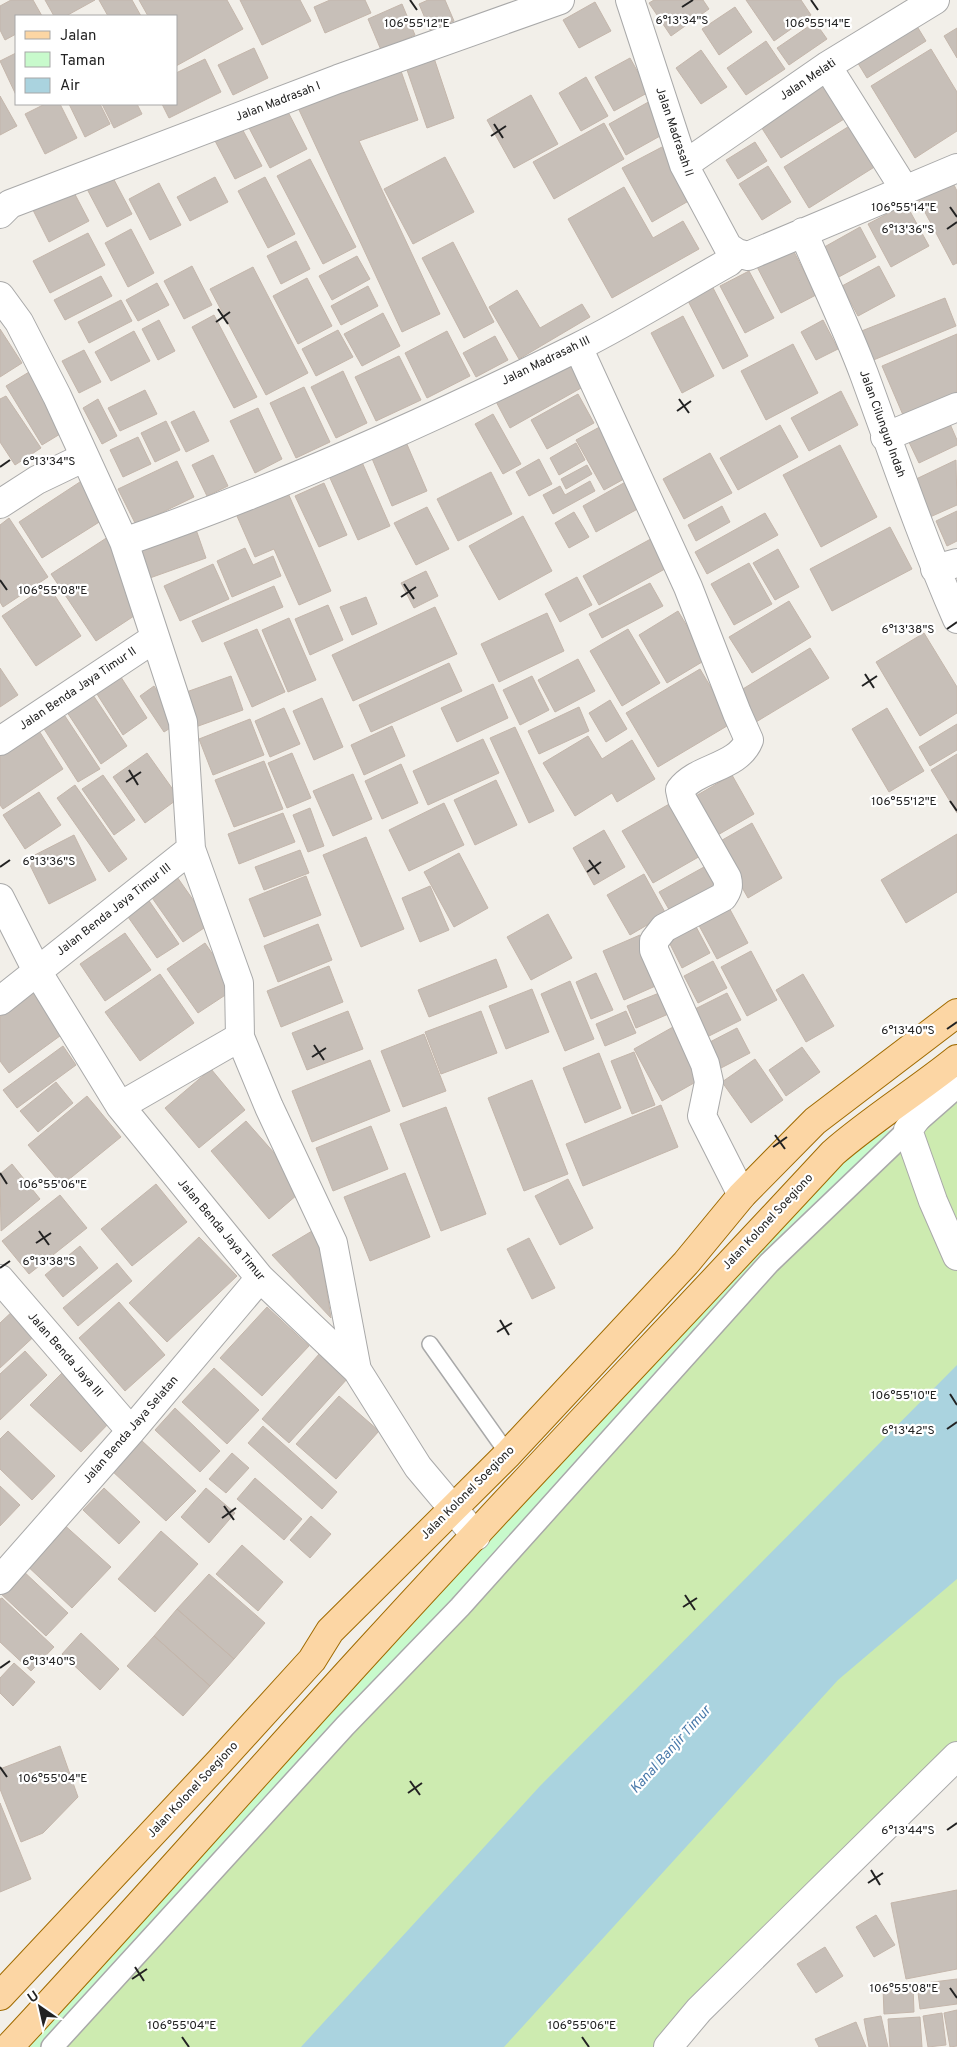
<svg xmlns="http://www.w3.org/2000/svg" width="957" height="2047" viewBox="0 0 957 2047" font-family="Overpass,sans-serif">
<rect width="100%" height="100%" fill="#f2efe9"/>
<!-- grass -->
<path fill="#cdebb0" d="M957,1087V1756L668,2047H52L711,1328Z"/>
<!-- park -->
<path fill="#c8facc" d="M957,1059V1087L769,1263L52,2047H9L858,1131L908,1130Z"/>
<!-- water -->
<path fill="#aad3df" d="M957,1365V1579L838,1680L504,2047H301L540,1786Z"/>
<!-- building -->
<path fill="#c7bfb8" stroke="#c4b6ab" d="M11,0H33L42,16H16V34L5,40L0,30V6Z
M45,0H95L66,16H54Z
M99,0H132L141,16H108Z
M139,0H227L243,29L176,66V16H148Z
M240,0H300L311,21L262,45Z
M330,0H365L371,13L325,33L314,7Z
M428,0H445L454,21L430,30L419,4Z
M654,0H703L709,9L671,36L649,3Z
M746,0H801L811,15L774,41Z
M595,2L611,31L579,48L563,20Z
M402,4L415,35L381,50L368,19Z
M735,7L752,32L719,55L702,29Z
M815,22L827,39L789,65L777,48Z
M915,23L926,41L867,78L856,60Z
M957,28V58L944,36Z
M766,41L785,69L746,95L727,68Z
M254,48L268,78L233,95L218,65Z
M931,49L957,92V131L915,158L871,86Z
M701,50L727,87L701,104L676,68Z
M16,53V95L0,61Z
M434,58L454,118L427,128L406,67Z
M630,58L649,92L614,111L595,77Z
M205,59L221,92L169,118L162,104H176V73Z
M401,71L418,120L359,141L440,314L402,332L294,99L336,93Z
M586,77L608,116L581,131L559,93Z
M824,77L849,116L781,158L756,119Z
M531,95L558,144L514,168L487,120Z
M0,96L17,126L0,135Z
M652,100L669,131L626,155L609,124Z
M45,104H60L77,138L45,154L25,114Z
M69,104H100L110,124L85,137Z
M102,104H137L142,114L114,128Z
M285,106L307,149L270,168L248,126Z
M239,123L262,166L235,179L213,137Z
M604,123L624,159L554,199L533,162Z
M851,125L876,166L809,208L784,167Z
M755,142L767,161L738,179L726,160Z
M662,147L692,199L652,222L622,168Z
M445,157L474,212L413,244L384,189Z
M310,159L356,247L323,264L277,176Z
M768,166L791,202L762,220L739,184Z
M111,174L132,214L107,227L86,187Z
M215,177L228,202L190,221L177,197Z
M265,177L295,234L268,248L238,191Z
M952,181L957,191V263L953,265L918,199Z
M69,183L89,221L49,242L30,204Z
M159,183L181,225L150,240L129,199Z
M624,187L653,238L683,221L699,249L612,298L568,219Z
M906,204L929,246L891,267L868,224Z
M860,227L876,257L835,279L819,250Z
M131,229L154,273L128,287L105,243Z
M88,233L105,265L50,293L33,261Z
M296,241L310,269L281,284L267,256Z
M453,242L494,322L464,338L422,258Z
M789,242L816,295L781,313L754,261Z
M357,256L370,279L332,300L319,276Z
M192,266L212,305L184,319L164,281Z
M879,266L895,296L858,316L842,286Z
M253,267L308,373L266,395L210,289Z
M749,271L774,318L745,333L720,286Z
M101,276L112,296L65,320L54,300Z
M307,278L332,326L298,344L273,296Z
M710,282L748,356L723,369L685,295Z
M157,283L169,305L138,321L126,300Z
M368,286L378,306L341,325L331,306Z
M517,290L540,328L582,304L590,317L519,359L489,307Z
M945,298L956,326L871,361L859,332Z
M121,300L132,321L89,343L78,322Z
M383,313L400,346L362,366L344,334Z
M214,315L257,397L234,408L192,327Z
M683,316L714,376L682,393L651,333Z
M159,320L175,351L158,360L142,329Z
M823,320L838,349L816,360L801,332Z
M0,329L22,363L0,377Z
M338,330L353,357L316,376L302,349Z
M134,331L150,361L111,381L95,352Z
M447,331L470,376L427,398L405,353Z
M957,334V392L903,415L882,366Z
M495,336L508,360L476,377L463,353Z
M793,344L818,393L766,420L741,371Z
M84,350L101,382L79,393L62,361Z
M572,350L590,383L510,428L492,394Z
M399,356L421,400L376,421L355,377Z
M34,369L70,428L42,445L6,386Z
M343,371L367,423L336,438L311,387Z
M304,387L330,442L296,458L270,403Z
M145,390L157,414L120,431L108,408Z
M841,391L858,425L809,451L791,418Z
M578,394L594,423L547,449L531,420Z
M6,396L41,448L15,465L0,442V399Z
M98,399L117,436L102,444L83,408Z
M258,408L282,459L255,473L230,421Z
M194,411L209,441L186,452L171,422Z
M493,414L521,464L503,474L475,424Z
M947,417L957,440V445L919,463L906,436Z
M166,421L180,450L155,462L141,433Z
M605,424L633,474L604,490L576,440Z
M780,425L798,457L738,490L720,458Z
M403,435L427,491L392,506L368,449Z
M138,437L151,464L123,477L110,450Z
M576,443L585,460L559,475L550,458Z
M840,445L877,517L821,547L783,475Z
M358,453L390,526L358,540L325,467Z
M710,453L732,493L684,519L663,479Z
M213,455L228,486L207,496L192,465Z
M539,459L552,484L529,496L516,472Z
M956,460L957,505L930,517L914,480Z
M177,461L194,497L136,525L118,489Z
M587,465L592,474L566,489L561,479Z
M491,472L512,514L458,541L437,499Z
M89,476L112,514L42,558L19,522Z
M629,480L643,506L596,532L583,506Z
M590,481L595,491L553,514L543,495L560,486L565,495Z
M324,483L347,535L319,547L295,496Z
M284,484L331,591L299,605L274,549L255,557L233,507Z
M722,506L730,522L696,541L688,525Z
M427,507L449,549L416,565L394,523Z
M957,511V541L947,546L936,521Z
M574,512L589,537L569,548L555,523Z
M765,513L778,535L707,574L695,552Z
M523,516L552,571L499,600L469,546Z
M9,518L48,577L3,607L0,602V525Z
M193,521L206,558L147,579L134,541Z
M890,527L912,569L832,611L810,569Z
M111,535L140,612L96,641L51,574Z
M658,535L674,564L599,605L583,576Z
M245,548L253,565L273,556L281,576L232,597L217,561Z
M778,549L799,587L775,600L753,563Z
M749,563L772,604L734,625L711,584Z
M213,564L229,599L180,621L164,586Z
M426,571L438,596L414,608L401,583Z
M577,577L592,605L560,622L545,594Z
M650,583L663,606L602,638L589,614Z
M48,585L81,636L36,666L2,616Z
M274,586L283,607L202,642L192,621Z
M366,597L377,624L352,635L340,607Z
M789,601L811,637L752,673L729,637Z
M328,605L343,640L310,655L295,619Z
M435,607L457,654L353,701L332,655Z
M678,611L707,659L667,683L639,635Z
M547,613L564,651L499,682L481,644Z
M289,618L316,680L288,692L262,630Z
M257,629L285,692L252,707L224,643Z
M628,629L660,683L622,706L590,651Z
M924,633L957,687V713L920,736L876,662Z
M810,648L829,678L751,725L733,695Z
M578,659L595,691L555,712L538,680Z
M449,663L462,691L371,732L359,705Z
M0,668L18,695L0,707Z
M700,669L732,723L658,767L626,713Z
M119,674L147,718L123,735L95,691Z
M231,676L243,710L190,729L178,695Z
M532,676L549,710L520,725L503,690Z
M493,684L508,718L457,742L441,708Z
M87,686L127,746L101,764L61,703Z
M154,686L178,723L164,732L140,696Z
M322,698L343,747L314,760L293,711Z
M610,700L627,729L606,742L589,713Z
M59,707L100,769L78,782L39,721Z
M579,707L589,731L539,754L528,731Z
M284,708L300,744L270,757L255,721Z
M887,708L924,771L889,792L852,729Z
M250,719L264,755L213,775L199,739Z
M957,724V750L930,766L919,747Z
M36,726L63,769L3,809L0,805V749Z
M392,726L405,756L364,775L351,745Z
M515,727L554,811L529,823L490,738Z
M588,736L602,759L632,740L655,779L617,802L612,793L575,816L543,763Z
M483,739L499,773L428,805L413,771Z
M147,753L179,798L145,823L113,777Z
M292,753L311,798L287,808L268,763Z
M957,754V813L931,770Z
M264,761L283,809L234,827L215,780Z
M401,764L418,803L382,819L365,781Z
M353,774L372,819L333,836L313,791Z
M103,775L135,820L114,835L82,789Z
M732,775L754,814L716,836L694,797Z
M496,780L517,825L475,845L454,800Z
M75,785L127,859L109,872L57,798Z
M39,792L61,825L25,849L3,815Z
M444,803L464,845L409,871L389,830Z
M671,803L702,855L653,883L622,831Z
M310,808L324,846L308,852L293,815Z
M283,813L295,842L239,864L228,834Z
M752,823L782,878L748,898L717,843Z
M604,830L625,867L594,885L573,848Z
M957,834V892L906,923L881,880Z
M74,835L96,880L49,904L27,859Z
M366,837L404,929L361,947L323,855Z
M300,850L309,873L264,890L255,867Z
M459,853L488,908L454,927L424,872Z
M704,867L716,888L671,913L659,892Z
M175,874L210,924L183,942L148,892Z
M644,874L666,914L630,935L607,895Z
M306,876L321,915L264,937L249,899Z
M430,886L449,930L420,942L402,898Z
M143,892L179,944L157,958L121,907Z
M726,902L748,943L717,959L695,918Z
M548,914L572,958L531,980L507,937Z
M693,921L710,953L682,968L666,936Z
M318,924L332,960L278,982L264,946Z
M125,933L151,970L105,1001L80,964Z
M640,935L660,984L624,1000L603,951Z
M205,943L236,988L198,1013L167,969Z
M751,951L777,1000L747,1016L721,967Z
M496,959L507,987L429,1017L418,990Z
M713,961L727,988L698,1003L684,976Z
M329,966L343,1002L281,1027L267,991Z
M596,973L613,1010L591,1019L576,982Z
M160,974L194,1023L140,1061L105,1012Z
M803,974L834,1026L806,1042L776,990Z
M570,981L594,1039L565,1051L541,994Z
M532,989L549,1032L506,1049L489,1006Z
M664,991L673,1012L636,1028L627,1006Z
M34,992L64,1033L9,1073L0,1061V1017Z
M727,993L741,1020L707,1037L693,1010Z
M348,1011L363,1049L307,1070L292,1033Z
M481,1011L497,1053L441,1074L425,1032Z
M626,1011L636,1033L605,1046L596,1024Z
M673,1027L701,1079L662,1101L634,1049Z
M737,1028L750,1053L721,1068L708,1043Z
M424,1034L446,1091L403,1107L381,1051Z
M63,1046L76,1065L17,1108L3,1090Z
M802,1047L820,1072L786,1096L769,1070Z
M634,1052L655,1105L632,1114L611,1061Z
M599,1053L621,1108L585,1123L563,1068Z
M755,1059L783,1100L751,1123L722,1082Z
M370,1060L390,1111L312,1142L292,1091Z
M211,1069L245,1110L199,1148L165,1108Z
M532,1080L568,1174L524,1191L488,1098Z
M56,1082L73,1103L38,1132L20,1111Z
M87,1096L121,1137L62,1185L28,1145Z
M661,1105L678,1147L583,1186L566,1144Z
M446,1107L486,1214L441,1231L400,1124Z
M246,1121L305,1188L269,1219L211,1151Z
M371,1126L388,1169L333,1191L316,1148Z
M12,1164L40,1199L1,1231L0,1174Z
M405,1173L430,1237L370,1261L344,1197Z
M568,1179L593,1228L560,1245L535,1196Z
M156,1184L187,1222L132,1266L101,1229Z
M60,1195L87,1228L29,1274L2,1241Z
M317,1228L331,1318L272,1255Z
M199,1237L237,1276L167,1342L129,1303Z
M529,1238L555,1288L532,1299L507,1249Z
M80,1246L98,1268L63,1297L45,1275Z
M117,1263L132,1281L78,1326L63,1308Z
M119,1302L165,1355L125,1391L79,1338Z
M17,1307L40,1331L0,1368V1323Z
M267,1307L309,1346L262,1396L220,1358Z
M25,1351L47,1375L0,1420V1374Z
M320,1353L348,1378L289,1443L262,1419Z
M214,1368L259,1410L227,1444L182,1402Z
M64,1371L113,1419L81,1452L30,1405Z
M339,1396L379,1431L336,1479L296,1444Z
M175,1408L220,1451L200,1472L155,1430Z
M263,1426L337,1492L322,1509L248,1443Z
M8,1431L55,1476L32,1500L0,1469V1439Z
M141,1440L196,1491L166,1521L111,1470Z
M232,1453L249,1468L226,1493L209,1479Z
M255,1478L302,1519L284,1540L237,1499Z
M0,1486L20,1505L0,1526Z
M104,1488L140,1522L119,1544L83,1510Z
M206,1488L235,1513L209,1543L181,1517Z
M311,1516L331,1534L310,1558L290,1540Z
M61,1522L111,1567L72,1608L23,1562Z
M161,1531L198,1564L155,1612L118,1579Z
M242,1545L283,1582L258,1611L216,1574Z
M21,1569L68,1613L46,1636L0,1593Z
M209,1574L265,1623L234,1659L177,1609Z
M2,1598L54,1647L31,1671L0,1642V1599Z
M177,1609L234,1659L210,1686L154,1636Z
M81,1633L119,1669L100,1690L62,1654Z
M154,1636L210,1686L183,1716L127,1666Z
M14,1663L35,1682L13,1706L0,1693V1678Z
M60,1746L78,1797L43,1833L21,1842L0,1789V1769Z
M0,1803L31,1879L0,1892Z
M957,1890V1969L906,1979L891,1903Z
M876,1915L895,1945L874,1957L856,1927Z
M825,1947L843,1976L816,1993L797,1964Z
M957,1979V2004L920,2009L917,1984Z
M913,1986L914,2012L884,2014L883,1988Z
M957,2010V2046L950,2047L944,2013Z
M942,2013L946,2045L928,2047L923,2016Z
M881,2016L888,2047H869L864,2019Z
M920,2017L922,2047H890L888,2019Z
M856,2022L866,2047H819L815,2039Z"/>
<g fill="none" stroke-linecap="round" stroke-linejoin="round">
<defs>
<path id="service" d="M430,1344L508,1454"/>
<path id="pedestrian" d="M52,2047L345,1726L460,1607L769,1263L908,1130L957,1087"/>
<path id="minor" d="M630,0L684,165L728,247L737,253L748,256L957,168
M827,66L905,190
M684,165L827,66L935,0
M0,214L10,204L338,79L560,0
M803,232C823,279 846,326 864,374C894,456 922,539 957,619
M0,296L19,322L57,396L124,542L183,722L191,849L239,983L240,1037L269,1107L333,1243L357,1370
M578,347L688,587L737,713L749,740C738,768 697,767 680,790L682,799L727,878C729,886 728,890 723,897L664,928L654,941V950L705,1064L709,1082L702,1116L742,1195
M885,437L957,407
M0,504L37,480L85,457
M124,542C280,488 431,420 578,347C630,321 679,290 729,262L737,253
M935,569L957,563
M0,741L155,638
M0,898L37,971L120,1106L260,1278L357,1370L418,1467L476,1536
M0,1001L191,849
M120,1106L240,1037
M908,1130L933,1201L957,1256
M908,1130L924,1108V1086
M0,1279L131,1431
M0,1580L131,1431L260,1278
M668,2047L699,2010L957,1756"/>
<path id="primary" d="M0,1996L220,1761L312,1660L330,1631L508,1454L686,1263L742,1195L815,1121L957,1013
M9,2047C134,1913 254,1775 378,1640C528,1476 682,1316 833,1153C872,1119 916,1092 957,1059"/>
</defs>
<!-- service casing -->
<use href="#service" stroke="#a9a9a9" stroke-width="18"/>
<!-- pedestrian casing -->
<use href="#pedestrian" stroke="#a9a9a9" stroke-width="24"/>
<!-- minor casing -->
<use href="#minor" stroke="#a9a9a9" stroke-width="30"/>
<!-- primary casing -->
<use href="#primary" stroke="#a06b00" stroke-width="30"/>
<!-- service -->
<use href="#service" stroke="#fff" stroke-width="15"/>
<!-- pedestrian -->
<use href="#pedestrian" stroke="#fff" stroke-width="21"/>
<!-- minor -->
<use href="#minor" stroke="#fff" stroke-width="28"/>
<!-- primary -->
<use href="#primary" stroke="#fcd6a4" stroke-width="28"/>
</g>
<!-- ticks -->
<path fill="none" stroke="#222" stroke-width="2" d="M410,0L417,10M811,0L818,10M682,7L693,0M494,124L503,138M491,136L506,126M950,207L957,217M947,229L957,222M218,309L228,324M216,322L230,312M679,399L689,413M677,411L691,401M0,467L10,460M0,580L7,590M404,584L414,599M401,597L416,587M947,629L957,622M865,674L874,688M862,686L877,676M129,770L138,785M126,782L141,772M950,801L957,811M589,860L599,874M0,867L10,860M587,872L601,862M947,1029L957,1022M314,1045L324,1060M312,1057L326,1048M775,1135L785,1149M773,1147L787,1137M0,1173L7,1184M39,1231L49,1245M36,1243L51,1233M0,1268L10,1261M500,1320L509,1335M497,1332L512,1323M950,1394L957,1405M947,1429L957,1422M224,1506L234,1520M222,1518L236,1508M685,1595L695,1610M683,1607L697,1598M0,1668L10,1661M0,1767L7,1777M410,1781L420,1795M408,1793L422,1783M947,1830L957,1823M871,1870L880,1885M868,1883L883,1873M135,1967L144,1981M132,1979L147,1969M950,1988L957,1998M182,2037L189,2047M582,2037L589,2047"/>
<g text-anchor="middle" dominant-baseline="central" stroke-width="4.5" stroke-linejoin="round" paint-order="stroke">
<!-- street labels -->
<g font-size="12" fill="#222" stroke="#fff">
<text transform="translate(808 80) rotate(-34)">Jalan Melati</text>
<text transform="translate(278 102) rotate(-21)">Jalan Madrasah I</text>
<text transform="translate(674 132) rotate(71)">Jalan Madrasah II</text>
<text transform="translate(546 361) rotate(-26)">Jalan Madrasah III</text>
<text transform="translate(882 424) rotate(70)">Jalan Cilungup Indah</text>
<text transform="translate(78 689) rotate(-34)">Jalan Benda Jaya Timur II</text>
<text transform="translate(114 910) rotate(-38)">Jalan Benda Jaya Timur III</text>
<text transform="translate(768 1222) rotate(-47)">Jalan Kolonel Soegiono</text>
<text transform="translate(221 1230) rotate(50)">Jalan Benda Jaya Timur</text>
<text transform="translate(65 1355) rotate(49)">Jalan Benda Jaya III</text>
<text transform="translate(131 1430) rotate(-49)">Jalan Benda Jaya Selatan</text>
<text transform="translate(468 1493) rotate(-45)">Jalan Kolonel Soegiono</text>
<text transform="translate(193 1790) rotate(-47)">Jalan Kolonel Soegiono</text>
</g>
<!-- water labels -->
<g font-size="14" font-style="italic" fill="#4a7aab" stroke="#fff">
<text transform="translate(671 1750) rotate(-48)">Kanal Banjir Timur</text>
</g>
</g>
<g font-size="12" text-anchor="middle" fill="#222" stroke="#fff" stroke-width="4.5" stroke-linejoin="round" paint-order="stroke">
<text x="682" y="24">6°13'34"S</text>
<text x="417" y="27">106°55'12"E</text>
<text x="818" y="27">106°55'14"E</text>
<text x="904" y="211">106°55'14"E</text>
<text x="908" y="233">6°13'36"S</text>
<text x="49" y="465">6°13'34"S</text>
<text x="53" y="594">106°55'08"E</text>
<text x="908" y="633">6°13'38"S</text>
<text x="904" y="805">106°55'12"E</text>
<text x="49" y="865">6°13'36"S</text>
<text x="908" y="1034">6°13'40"S</text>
<text x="53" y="1188">106°55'06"E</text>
<text x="49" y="1265">6°13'38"S</text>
<text x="904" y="1399">106°55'10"E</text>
<text x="908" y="1434">6°13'42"S</text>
<text x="49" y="1665">6°13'40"S</text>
<text x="53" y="1782">106°55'04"E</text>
<text x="908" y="1834">6°13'44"S</text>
<text x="904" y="1992">106°55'08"E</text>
<text x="182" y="2029">106°55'04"E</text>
<text x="582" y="2029">106°55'06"E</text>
</g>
<!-- legend -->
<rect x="15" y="15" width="162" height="90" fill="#ffffff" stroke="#a7a7a7"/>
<rect x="25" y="31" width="25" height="8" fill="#fcd6a4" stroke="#a7a7a7"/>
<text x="60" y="40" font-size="15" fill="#222222">Jalan</text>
<rect x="25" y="52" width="25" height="15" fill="#c8facc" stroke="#a7a7a7"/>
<text x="60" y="65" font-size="15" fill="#222222">Taman</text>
<rect x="25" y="78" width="25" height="15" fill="#aad3df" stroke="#a7a7a7"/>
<text x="60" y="90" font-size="15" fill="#222222">Air</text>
<!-- north arrow -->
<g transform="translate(40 2007) rotate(326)" stroke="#ffffff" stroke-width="4" paint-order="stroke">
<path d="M0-4L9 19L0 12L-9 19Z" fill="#222222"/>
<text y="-8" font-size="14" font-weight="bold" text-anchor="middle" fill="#222222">U</text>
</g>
</svg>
